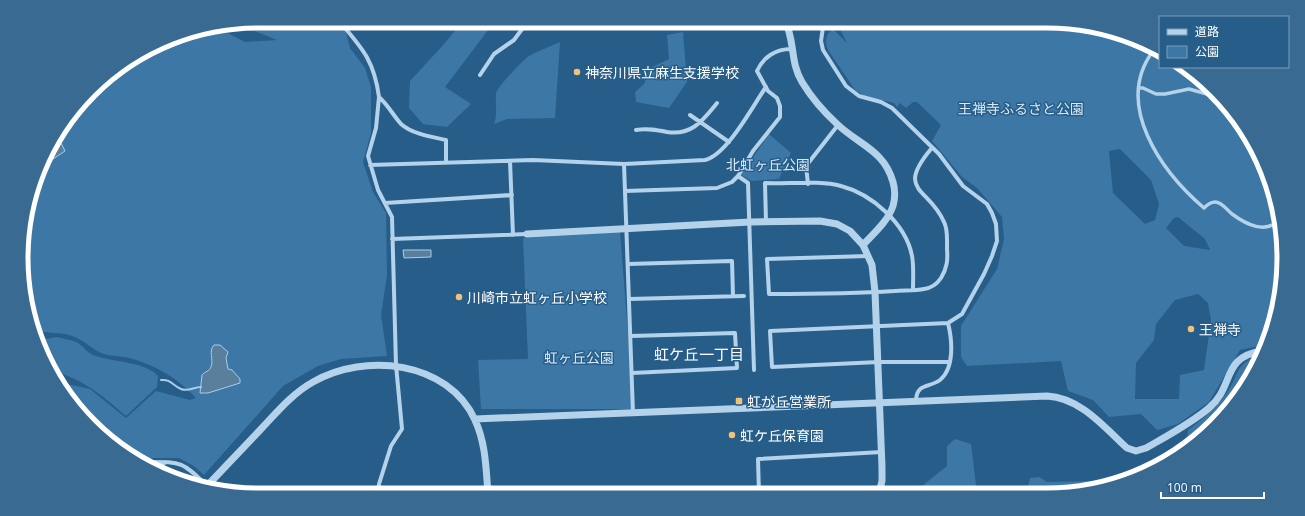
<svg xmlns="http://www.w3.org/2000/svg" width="1305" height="516" viewBox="0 0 1305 516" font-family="'Open Sans','Noto Sans JP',sans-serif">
<rect width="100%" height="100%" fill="#275d89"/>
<!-- green -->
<path fill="#3c77a6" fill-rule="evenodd" d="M258,21H343L350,48L365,68L371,87V133L363,162L373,192L386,213L387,275L381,315L387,356L341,359L318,366L283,386L204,475L194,466L179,458H137L114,446L61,389L58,382L90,389L126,418L156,391L190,400L196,398C178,378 152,363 125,357C118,356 108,356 101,353C90,348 82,338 69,335C59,332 47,334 36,330L26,304L23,227L47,156L53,159V140L102,80L182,34L218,28L245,42L277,40L237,24ZM211,351L228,352L226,358L228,370H232L240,379V382L208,393H200L202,375L208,372L212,365Z
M463,21H495L445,87L471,104L447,127L423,124L409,108L410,81L444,44Z
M831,21H1036L1049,28L1067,29L1072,24L1109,29L1160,55V67H1185L1191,70L1252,140L1282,227L1276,320L1264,345L1240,350L1209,402L1178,424L1157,430L1141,414L1109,417L1093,400L1068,391L1061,361L967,366L961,357V326L997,269L1004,239L1002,217L977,188L962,177L932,141L941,125L917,102H913L906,108L900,103L897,107L894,103L865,96L855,90L828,50C825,42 825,35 833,29L847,43L839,27ZM1120,149L1151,180L1159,204L1155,220L1145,224L1113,193L1109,151ZM1178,217L1205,239L1210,250L1184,246L1166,228L1174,218ZM1198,294L1208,303L1211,320L1204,370L1180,375L1179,399H1135L1136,363L1154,340L1156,324L1175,300Z
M683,32L687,82L669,108L636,102L635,92L644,84L650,68L669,59L667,35Z
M560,42L555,118L507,119L494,124C498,113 495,104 496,93C498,86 522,61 529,56C537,51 550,47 560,42Z
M769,134L791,153L779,179L752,181L741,175Z
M620,232L634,409H481L478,360L528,359L523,238Z
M57,337C64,339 73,340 78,343C85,348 88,354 96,356C113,362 146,362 158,376L157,387L126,416C103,396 83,379 53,371L40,340Z
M1259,356L1244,389L1203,436L1186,448L1188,430C1203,419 1215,409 1226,394C1239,377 1234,363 1259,356Z
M955,439L971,444L977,493H918L922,486L947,466V446Z
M1039,477L1047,482L1092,481L1093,488L1078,493H1027L1030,478Z"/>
<!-- water -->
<path fill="#5a7f9d" stroke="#a9ceea" d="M57,141L61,143L65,151L53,159L47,156L51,144Z
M403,250H431V257L404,258Z
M214,345H220L228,352L226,358L228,369L232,370L240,379V383L208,393H200L202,375C205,371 209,372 211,367C214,360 208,351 214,345Z"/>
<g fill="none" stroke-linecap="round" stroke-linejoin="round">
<!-- stream -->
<path stroke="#a9ceea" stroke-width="2" d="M161,380C171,379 172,385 181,389C188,392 194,387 201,387"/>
<!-- pedestrian -->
<path stroke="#b4d2e9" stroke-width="3.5" d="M1153,51C1113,105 1162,172 1204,208C1207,205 1211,202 1215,202C1222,202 1227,210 1232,214C1247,225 1265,234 1280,220
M1139,88H1143L1156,94H1165L1189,89L1214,96"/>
<!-- minor -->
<path stroke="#b4d2e9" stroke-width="4" d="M339,21C362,48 374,60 379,97
M821,21L823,27L821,41L823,50L846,86L859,96L881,102L892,108L939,154L963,186L987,204L992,213L996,224L997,241L992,256L984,274L962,314L948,323L770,331L772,367L879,362H949
M480,75L494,54L514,40L528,21
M690,115L729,142
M636,130C647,128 657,130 667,132C692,136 703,120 717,103
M510,161L513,235
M624,164L633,413
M370,165L533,160L624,164L705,160C727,155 752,107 766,87
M738,176L748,183L754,370
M808,184L806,166L838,125
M625,191L717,188L732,182L738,176L753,151L780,117V106L777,98L768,91L757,71C763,57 776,49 791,49
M385,203L512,195
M766,222L765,183C788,184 820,180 841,186C872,194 906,224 912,256C914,266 913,278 913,289
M392,239L527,234
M868,256L767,259L769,294C810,294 852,294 894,291C903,290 915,291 924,289C931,288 937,284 941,278C947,268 948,260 947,249C947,240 948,229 944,222C929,187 895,192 931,149
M628,264L732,261L733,296
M629,299L744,296
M631,336L735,333L737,368L632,373
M916,400C917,383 929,388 940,380C955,368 952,339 948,323
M146,462C181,462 182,461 207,486
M159,469L165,462
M759,494L758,459L882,452
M378,495L379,484L391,446L402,429L396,365L392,217L378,190L368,156L376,128L379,97C388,105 393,115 401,124C412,134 432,137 446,140V162"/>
<!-- tertiary -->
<path stroke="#b4d2e9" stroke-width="7" d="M785,21C795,40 790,63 802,82C811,97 824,112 837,124C859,145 884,150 893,182C895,189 895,199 893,206C888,221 874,233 863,245L872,265L875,292L882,467V481L879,493
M527,234L750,222L820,221L837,224L850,231L863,245
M475,419L1047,396C1081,398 1104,427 1127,448L1136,451L1146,448C1167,436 1190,424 1209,408C1235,386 1221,357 1262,351
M205,488C224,468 243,448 262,428C277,412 293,393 313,382C365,352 448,361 475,420C486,444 486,469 488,494"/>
</g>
<!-- markers -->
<g fill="#f2c17a" stroke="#275d89" stroke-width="1.5">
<circle cx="577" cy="72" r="4"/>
<circle cx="459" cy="297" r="4"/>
<circle cx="1191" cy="329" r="4"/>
<rect x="735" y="397" width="8" height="8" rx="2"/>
<circle cx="732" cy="435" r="4"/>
</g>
<g text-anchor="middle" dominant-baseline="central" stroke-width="3" stroke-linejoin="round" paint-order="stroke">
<!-- poi labels -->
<g font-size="14" fill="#fff" stroke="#275d89" text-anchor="start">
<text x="585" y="72">神奈川県立麻生支援学校</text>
<text x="467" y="297">川崎市立虹ヶ丘小学校</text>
<text x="1199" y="329">王禅寺</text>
<text x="747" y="401">虹が丘営業所</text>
<text x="740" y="435">虹ケ丘保育園</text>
</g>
<!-- park labels -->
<g font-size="14" fill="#d8eaf7" stroke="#275d89">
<text x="1021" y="108">王禅寺ふるさと公園</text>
<text x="768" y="164">北虹ヶ丘公園</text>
<text x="579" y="357">虹ヶ丘公園</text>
</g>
<!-- neighbourhood labels -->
<g font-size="15" fill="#fff" stroke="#275d89">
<text x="699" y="354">虹ケ丘一丁目</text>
</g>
</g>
<!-- crop -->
<path d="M0 0H1305V516H0ZM258 28H1047A230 230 0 0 1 1277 258V258A230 230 0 0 1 1047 488H258A230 230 0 0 1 28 258V258A230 230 0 0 1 258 28Z" fill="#386a92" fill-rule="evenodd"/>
<path fill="none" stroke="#fff" stroke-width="5" d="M258 28H1047A230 230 0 0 1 1277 258V258A230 230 0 0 1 1047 488H258A230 230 0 0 1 28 258V258A230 230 0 0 1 258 28Z"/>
<!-- legend -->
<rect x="1159" y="16" width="130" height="52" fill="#275d89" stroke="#7d9eb8"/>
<rect x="1167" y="29" width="20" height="6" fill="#b4d2e9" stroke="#7d9eb8"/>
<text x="1195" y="36" font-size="12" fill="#ffffff">道路</text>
<rect x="1167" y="46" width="20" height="12" fill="#3c77a6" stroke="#7d9eb8"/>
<text x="1195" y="56" font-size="12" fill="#ffffff">公園</text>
<!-- scale -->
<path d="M1161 492v6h103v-6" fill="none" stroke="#ffffff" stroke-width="2"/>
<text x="1167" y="492" font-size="12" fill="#ffffff" stroke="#275d89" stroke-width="3" paint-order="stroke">100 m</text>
</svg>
